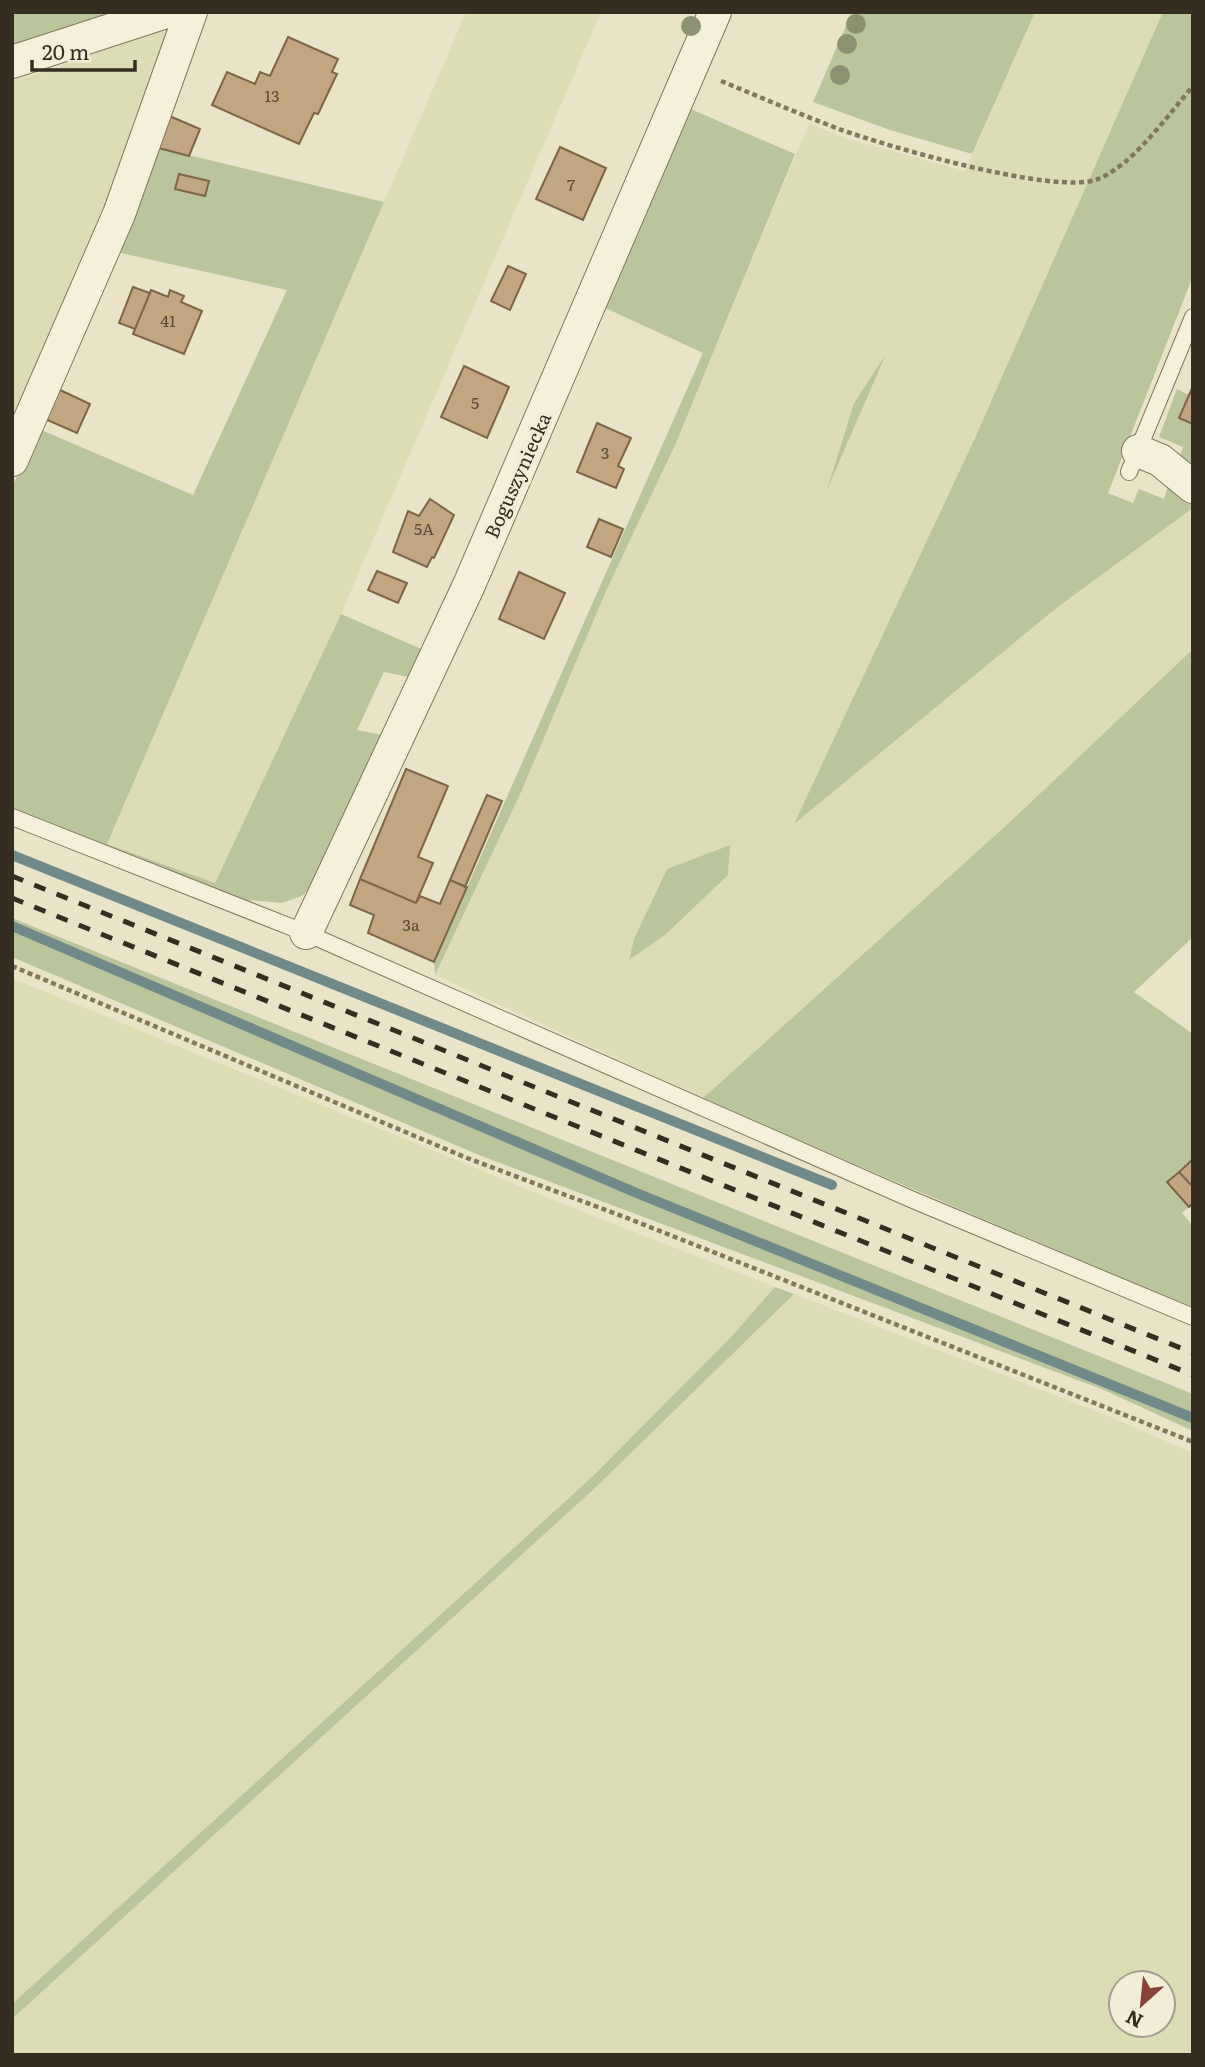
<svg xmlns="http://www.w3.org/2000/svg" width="1205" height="2067" viewBox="0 0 1205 2067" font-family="Literata,serif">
<rect width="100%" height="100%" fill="#e9e4c7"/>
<!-- farmland -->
<path fill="#ddddb5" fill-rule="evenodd" d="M466,12H601L341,614L215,883L107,844Z
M1035,12H1155L1162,15L975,438L795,823L1059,606L1193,508V649L1010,822L703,1098L435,975L522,790L606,591L676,443L809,123L845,138L965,171ZM883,359L863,407L831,480L854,403ZM730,845L695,906L665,935L629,960L634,939L667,869Z
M169,22L174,44L12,443V81L59,68L76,56Z
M12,978L561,1203L775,1287L730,1338L592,1477L12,2004Z
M794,1294L1106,1415L1193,1453V2055H12V2019L595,1488ZM1121,1983H1163V2025H1121Z"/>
<!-- green -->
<path fill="#bac59c" d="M12,12H118L12,45Z
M852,12H1035L972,154L890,130L813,102Z
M1163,12H1193V276L1108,493L1133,503L1139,489L1164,499L1170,481L1193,502V508L1059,606L794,824L975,438Z
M686,107L795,154L676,443L606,591L522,790L435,975L434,962L703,353L601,306Z
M155,147L384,202L107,844L215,883L341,614L426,651L409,677L384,672L357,730L382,735L323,874L302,896L282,903L237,899L12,810V487L39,429L193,495L287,290L116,252Z
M886,354L827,490L854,403Z
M1177,389L1189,395L1179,417L1193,424V474L1179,460L1183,447L1159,437Z
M1193,649V937L1134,992L1193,1034V1159L1167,1182L1189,1207L1182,1213L1193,1226V1309C1030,1238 865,1170 703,1098L1010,822Z
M730,845L728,875L665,935L629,960L634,939L667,869Z
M12,918L1193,1394V1431L1104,1390L479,1155L12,957Z
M775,1287L794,1294L595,1488L12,2019V2004L592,1477L730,1338Z"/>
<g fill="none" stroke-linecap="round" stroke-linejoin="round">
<!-- stream -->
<path stroke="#6f8a88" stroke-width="10" d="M12,855L832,1185
M12,926L639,1194L1193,1418"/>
</g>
<!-- building -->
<path fill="#c2a682" stroke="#7e6547" stroke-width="2" d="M288,37L338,59L332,72L337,74L318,114L314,113L299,144L212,105L227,72L255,84L260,72L270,76Z
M167,115L200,129L189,156L155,147Z
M560,147L606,168L583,220L536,199Z
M179,174L209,181L205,196L175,189Z
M508,266L526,274L510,310L491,301Z
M133,287L150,293L135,329L119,323Z
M151,290L168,297L170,290L184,296L181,302L202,311L184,354L133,334Z
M464,366L509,387L487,438L441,417Z
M1193,386V424L1179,418Z
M58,389L90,404L77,433L45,419Z
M597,423L631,438L618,466L624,469L616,488L577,472Z
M430,499L454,515L434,558L432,557L427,567L393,552L408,511L419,516Z
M599,519L623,529L611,557L587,547Z
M377,571L407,583L398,603L368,590Z
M519,572L565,593L544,639L499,619Z
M406,769L448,786L418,857L433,863L416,903L360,879Z
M487,795L502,801L465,887L450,880Z
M360,879L416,903L420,896L440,904L450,880L467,887L434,962L368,933L374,915L350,905Z
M1191,1161L1193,1163V1187L1179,1172Z
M1179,1172L1193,1187V1203L1189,1207L1167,1182Z"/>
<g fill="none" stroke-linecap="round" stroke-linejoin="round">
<defs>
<path id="lane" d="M1129,472L1193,317
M12,817L306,933L913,1200L1193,1317"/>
<path id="street" d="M12,62L166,12
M1138,451L1160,460L1193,487
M12,460L119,214L191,12
M306,933L469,585L715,12"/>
</defs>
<!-- lane casing -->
<use href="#lane" stroke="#82775f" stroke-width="18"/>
<!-- street casing -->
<use href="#street" stroke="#82775f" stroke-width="34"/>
<!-- path -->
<path stroke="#82775f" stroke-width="4.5" stroke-dasharray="5 3.5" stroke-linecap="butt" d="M721,81C760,97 799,114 839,129C886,146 1056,196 1098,179C1133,165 1168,115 1193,86
M12,966L467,1158L627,1218L1193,1442"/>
<!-- lane -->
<use href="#lane" stroke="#f4f0d9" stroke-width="16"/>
<!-- street -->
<use href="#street" stroke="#f4f0d9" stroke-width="32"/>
<!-- rail -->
<path stroke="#342d20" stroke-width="5" stroke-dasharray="12 12" stroke-linecap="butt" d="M12,876L1193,1353
M12,898L1193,1375"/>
</g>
<!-- trees -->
<g fill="#8c9271">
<circle cx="856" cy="24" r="10"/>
<circle cx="691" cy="26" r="10"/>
<circle cx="847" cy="44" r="10"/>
<circle cx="840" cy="75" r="10"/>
</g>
<g text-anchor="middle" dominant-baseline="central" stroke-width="7" stroke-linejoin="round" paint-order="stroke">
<!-- number labels -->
<g font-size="16" fill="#584b38">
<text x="272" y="95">13</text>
<text x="571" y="184">7</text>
<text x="168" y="320">41</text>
<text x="475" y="402">5</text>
<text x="605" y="452">3</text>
<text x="424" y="528">5A</text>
<text x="411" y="924">3a</text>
</g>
<!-- street labels -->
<g font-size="19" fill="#342d20" stroke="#f1edd6">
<text transform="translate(517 475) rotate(-66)">Boguszyniecka</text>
</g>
</g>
<!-- border -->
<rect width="1205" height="2067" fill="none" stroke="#342d20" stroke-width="28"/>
<!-- north arrow -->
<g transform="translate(1142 2004) rotate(207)"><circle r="33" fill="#f1edd6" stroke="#a5a08d" stroke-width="2"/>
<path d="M0-5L12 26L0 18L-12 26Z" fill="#894236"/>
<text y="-10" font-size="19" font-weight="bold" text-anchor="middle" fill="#342d20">N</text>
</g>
<!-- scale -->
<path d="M32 60v10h103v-10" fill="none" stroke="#342d20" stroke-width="3.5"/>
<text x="42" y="60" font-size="21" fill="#342d20" stroke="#f1edd6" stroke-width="5" paint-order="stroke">20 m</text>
</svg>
